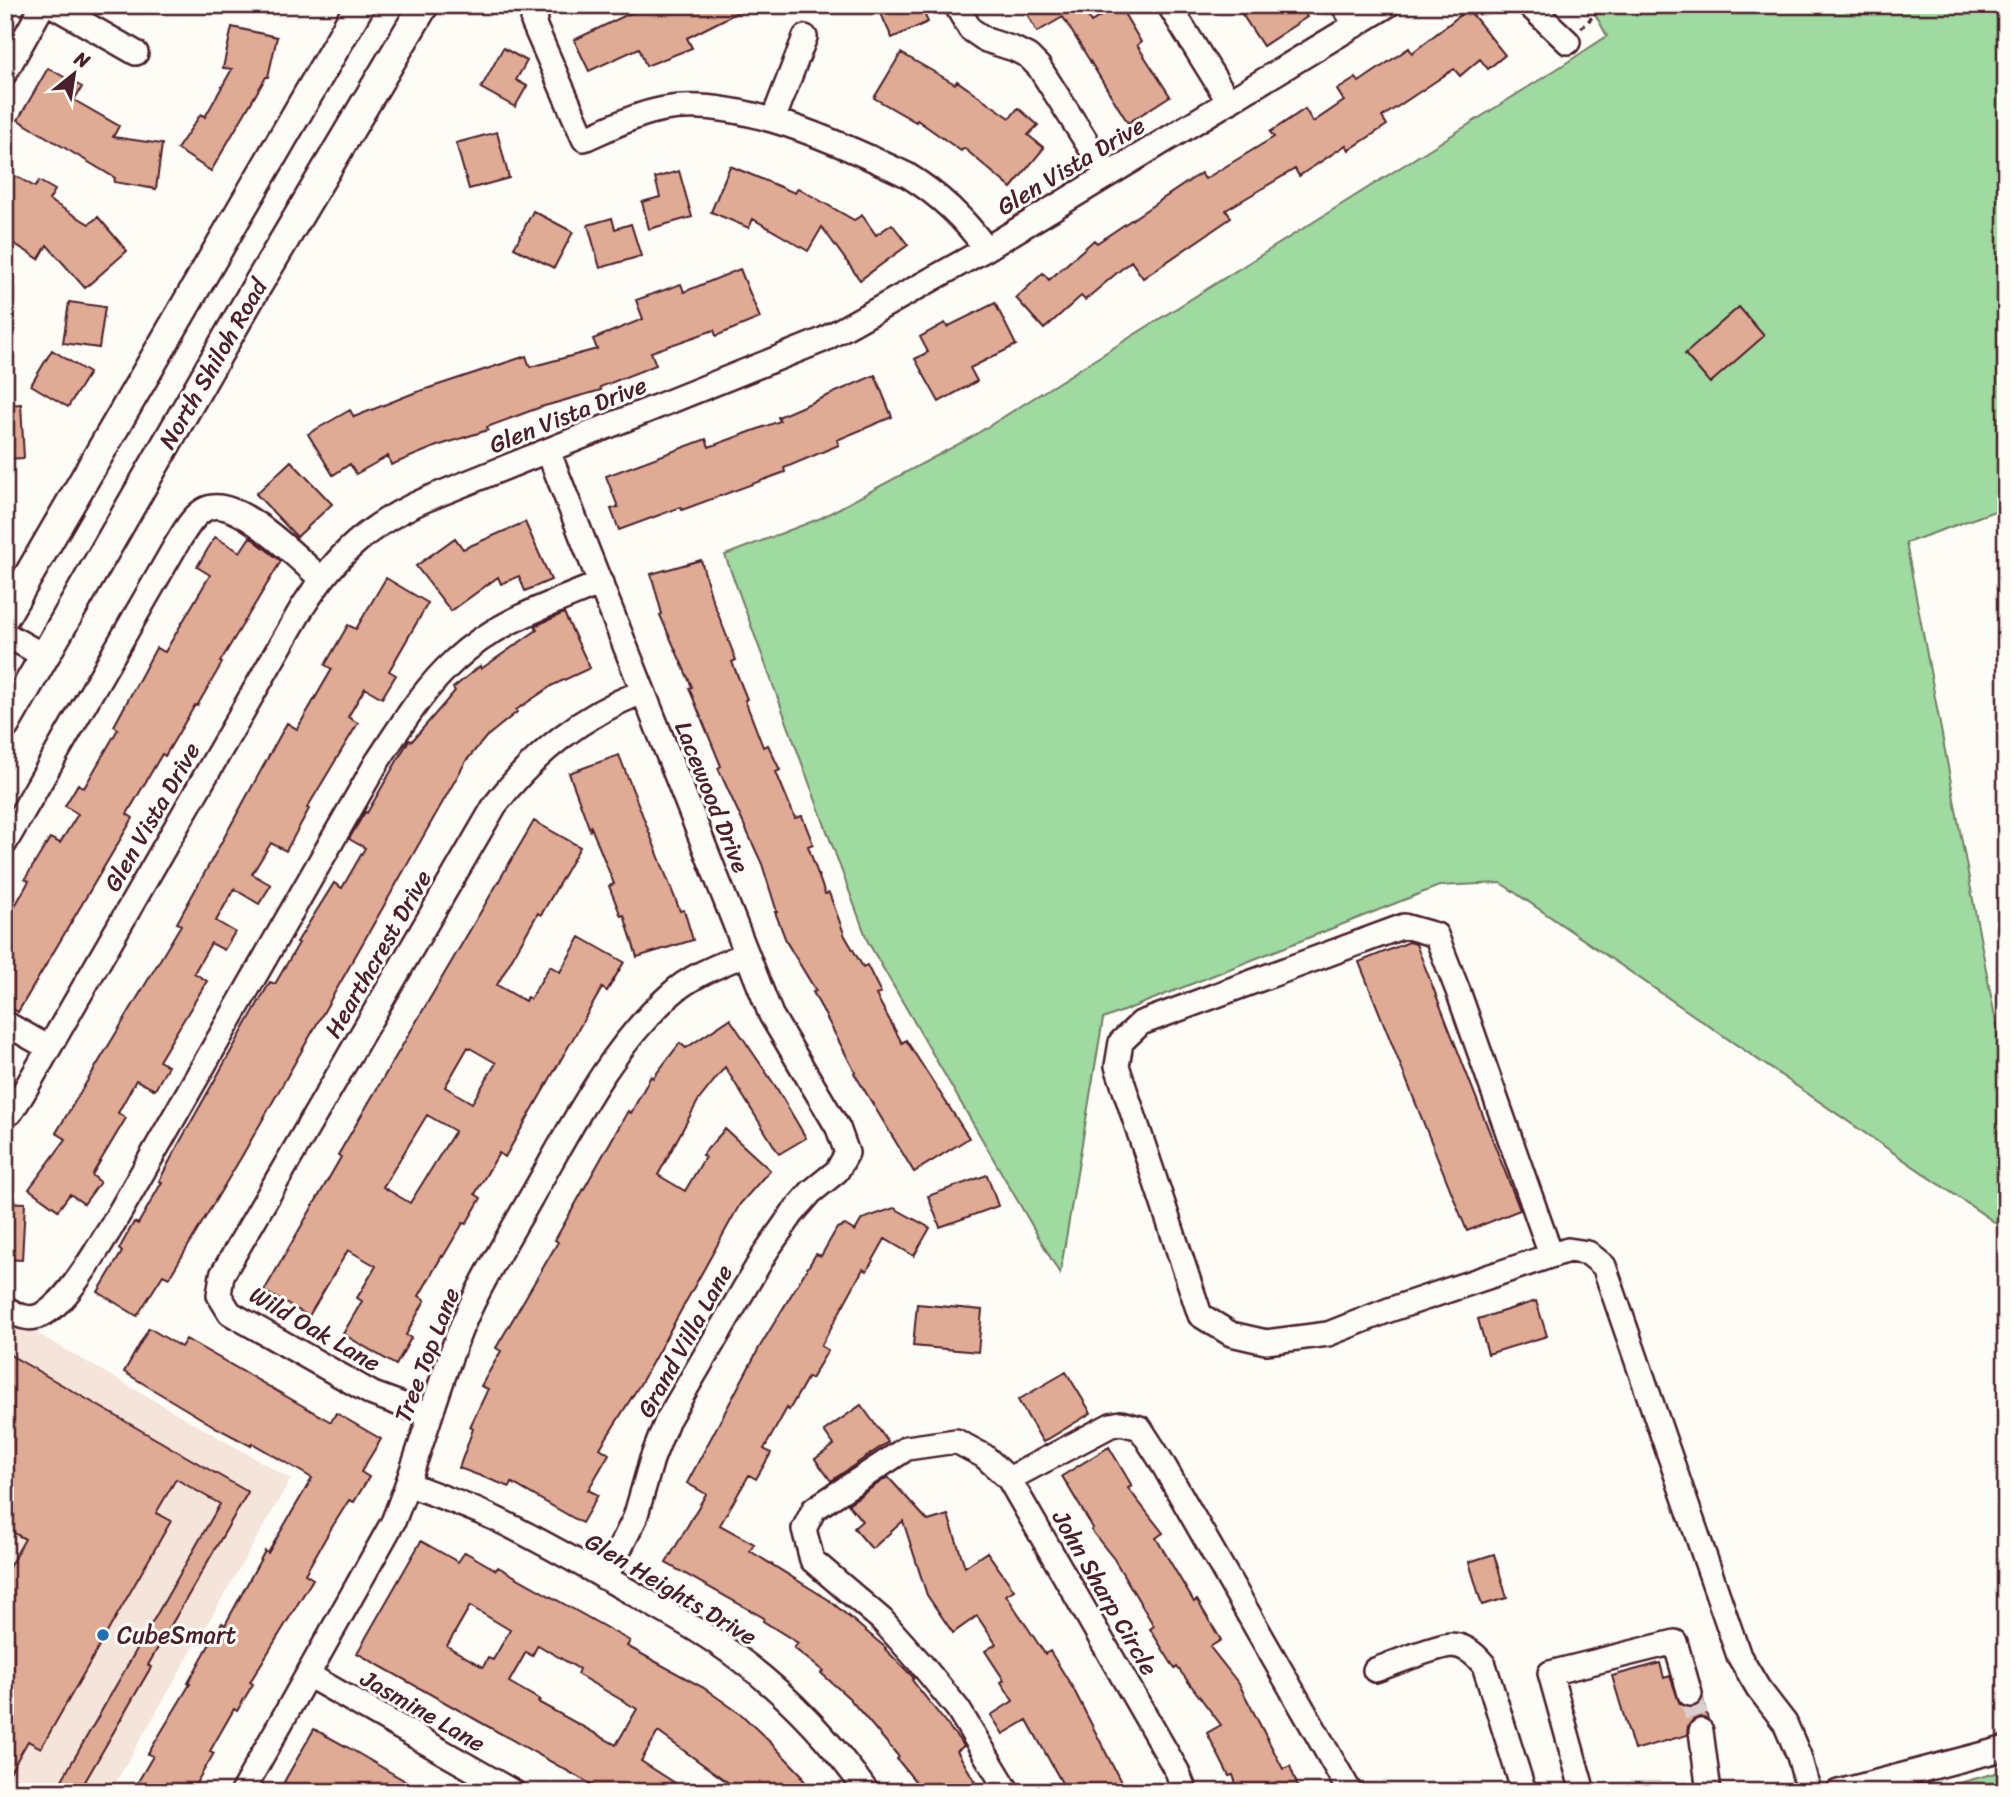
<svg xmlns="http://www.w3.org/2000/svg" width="2011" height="1797" viewBox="0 0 2011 1797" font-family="Sriracha,sans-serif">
<rect width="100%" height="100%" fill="#fdfcf7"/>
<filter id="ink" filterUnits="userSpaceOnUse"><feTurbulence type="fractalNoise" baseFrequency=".0143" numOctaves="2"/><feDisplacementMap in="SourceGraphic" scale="14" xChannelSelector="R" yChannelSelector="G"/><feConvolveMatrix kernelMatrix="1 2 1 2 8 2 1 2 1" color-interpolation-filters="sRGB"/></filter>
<g filter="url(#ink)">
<!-- built -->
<path fill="#f4e4da" d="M5,1315L291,1479L110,1792H5Z"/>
<!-- green -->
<path fill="#9fdaa0" stroke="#747c66" stroke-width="2" d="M1590,5H2006V507L1906,543L2006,1076V1230L1501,883L1439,886L1103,1019L1060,1274L868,942L725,555L821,518L970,438L1560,67L1607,36Z
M2006,1770V1792H1927Z"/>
<!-- building -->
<path fill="#e0ab95" stroke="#4a1f2b" stroke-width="2" fill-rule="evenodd" d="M636,5H752L687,38L692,48L646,66L639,48L589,71L574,40L637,10Z
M877,5H920L928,22L892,38Z
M1022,5H1085L1083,6L1091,22L1119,5L1141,42L1137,45L1170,96L1128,123L1063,17L1037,32Z
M1236,5H1299L1307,17L1263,46Z
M1468,9L1505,55L1488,69L1480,59L1460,76L1454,69L1382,117L1387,125L1349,150L1346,145L1299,176L1295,169L1226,210L1231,218L1143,278L1131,261L1085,300L1081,296L1044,329L1016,298L1043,273L1049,280L1094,240L1097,243L1201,173L1205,179L1274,137L1270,132L1305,109L1313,122L1344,101L1337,90L1356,78L1359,82L1409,48L1412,53Z
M232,27L277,37L268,77H266L211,171L177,149L201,114L205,117L232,69L223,68Z
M503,48L527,61L516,80L527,86L515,107L481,88Z
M901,53L955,84L957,81L1010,118L1018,108L1038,125L1028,135L1044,148L1011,188L964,148L961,151L917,120L916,122L874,98Z
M48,68L82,87L74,100L119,126L113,137L162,144L156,189L114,182L115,178L18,120Z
M497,132L509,178L469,189L456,143Z
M730,166L795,193L798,188L854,220L862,215L876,235L892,224L908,245L860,280L822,227L808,251L753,219L749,228L711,212Z
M5,170L35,187L39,181L55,190L49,200L89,224L98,217L127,251L85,288L47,245L39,259L5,238Z
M679,171L692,217L649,229L642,202L660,197L655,178Z
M533,211L573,232L554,268L514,248Z
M612,218L615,229L631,224L641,256L600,268L588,225Z
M740,269L760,318L716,336L714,330L651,352L656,365L600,387L601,390L541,407L487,427L488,430L437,446L391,465L388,456L356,474L350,464L333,475L308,434L350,410L354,417L414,393L526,356L530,367L597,349L593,339L643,319L636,300L681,284L684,292Z
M69,302L105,307L99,348L63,343Z
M995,303L1016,345L970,368L977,381L939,402L915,359L928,352L920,337L945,323L947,327Z
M1739,307L1764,336L1710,383L1685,354Z
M52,350L89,373L68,407L31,385Z
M875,375L892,417L837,440L839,445L784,468L785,472L682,510L681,507L619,530L611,509L618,507L606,476L706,439L709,447L780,421L778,417Z
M21,404L24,458L5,459V405Z
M291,461L332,504L297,537L256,494Z
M525,522L551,580L525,591L519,576L501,584L498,577L451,611L416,566L455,538L463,549Z
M215,537L240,552L250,537L281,561L220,662L222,663L197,706L195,705L165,756L162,754L127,814L133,818L18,1012L5,1004V912L10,915L29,881L25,879L50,838L60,843L78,814L65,806L78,784L84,788L118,729L114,726L156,648L165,652L210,575L197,567Z
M701,560L711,596L736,660L732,662L747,699L745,700L763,747L768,745L780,770L776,772L795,818L802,816L813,844L808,846L825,894L829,893L845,936L863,967L867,965L881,993L876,995L902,1043L906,1040L969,1138L914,1172L854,1073L855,1072L813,992L816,991L787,943L775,912H777L762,864L718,768L721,766L689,688L692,687L660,615L662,614L651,574Z
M386,578L428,603L389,671L396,675L382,698L365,688L348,717L358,723L307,808L309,809L286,851L271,843L252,874L271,885L259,904L234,889L216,921L235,932L224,950L211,943L194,973L207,981L159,1061L168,1066L155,1090L136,1080L118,1113L126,1118L92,1175L100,1182L84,1204L70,1194L58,1210L29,1189L66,1139L56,1133L181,925L177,923L287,723L297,729L332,669L325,665L348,625L356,629Z
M564,613L590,668L553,685L516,710L517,712L486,737L466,761L242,1156L169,1278L163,1275L137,1316L98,1292L122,1252L119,1249L134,1222L138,1224L162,1182L159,1181L177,1147L270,982L275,984L299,943L297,942L334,883L342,888L365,848L349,839L365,812L367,813L409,740L412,741L455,691L453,688L480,666L481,669L537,630L535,626Z
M619,755L680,911L684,910L693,940L637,957L624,915L621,916L609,886L614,884L591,827L590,830L569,773Z
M534,821L580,847L541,915L538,913L497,985L525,1001L527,997L530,999L550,966L560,972L580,937L624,962L607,991L602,988L505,1157L499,1153L475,1194L481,1198L466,1224L463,1223L443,1257L442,1256L419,1296L425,1300L406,1335L411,1338L396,1365L343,1334L362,1301L357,1298L376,1266L348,1250L309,1316L264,1291L341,1157L338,1155ZM468,1047L496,1063L472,1103L445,1087ZM427,1115L455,1131L410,1203L383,1187Z
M1409,942L1416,944L1520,1210L1467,1231L1359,962Z
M730,1019L776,1087L806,1138L779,1154L725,1067L698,1101L658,1175L685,1191L705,1157L702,1155L725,1129L770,1170L740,1204L642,1381L600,1448L609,1454L588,1490L598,1495L582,1523L512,1483L510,1487L459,1468L473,1429L470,1427L488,1389L481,1386L501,1351L496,1348L558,1242L555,1240L628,1111L631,1113L651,1076L653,1078L680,1043L686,1048Z
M987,1175L998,1206L940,1227L928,1196Z
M5,1202L25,1203L22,1260L5,1259Z
M894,1208L930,1228L914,1256L885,1239L867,1271L863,1269L821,1346L828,1350L811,1379L808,1377L789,1410L787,1408L764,1449L771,1453L756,1479L749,1475L720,1525L754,1544L750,1551L829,1600L886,1648L885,1649L914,1678L912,1680L964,1746L957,1751L977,1785L966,1792H924L897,1759L899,1757L849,1698L821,1673L823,1671L794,1648L798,1643L763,1621L764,1618L666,1563L706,1494L687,1483L759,1348L816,1254L821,1256L837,1228L845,1225L855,1231L862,1219Z
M1536,1301L1547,1336L1488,1354L1478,1319Z
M917,1304L982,1310L978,1352L913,1346Z
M149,1328L181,1347L186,1339L331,1422L336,1413L381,1439L361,1472L369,1477L354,1502L349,1500L329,1532L305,1574L313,1579L250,1682L253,1684L237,1711L234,1709L210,1751L214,1753L191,1792H132L153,1756L148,1754L190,1684L188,1683L208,1647L222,1623L225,1625L265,1551L268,1553L312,1478L252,1443L251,1446L217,1428L124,1372Z
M5,1352L248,1492L148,1665L151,1667L79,1792H55L220,1504L176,1479L156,1513L171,1521L41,1748L28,1741L5,1781V1574L25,1539L5,1528Z
M1066,1372L1091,1413L1043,1442L1018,1400Z
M861,1405L888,1442L831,1481L815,1459L834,1445L824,1431Z
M1109,1447L1132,1486L1128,1488L1163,1533L1156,1538L1194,1602L1197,1600L1221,1640L1210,1647L1239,1684L1283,1769L1290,1766L1298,1787L1284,1792H1239L1233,1775L1229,1776L1207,1733L1221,1725L1177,1667L1175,1669L1150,1629L1154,1626L1114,1559L1091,1530L1093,1528L1062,1476Z
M888,1477L928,1521L948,1515L965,1567L987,1552L1014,1590L1006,1595L1045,1654L1050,1651L1074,1690L1126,1792H1067L1027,1720L1003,1734L991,1715L1013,1701L1001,1682L1004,1680L985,1651L996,1644L977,1616L953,1633L927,1595L903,1521L872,1549L854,1528L862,1521L848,1504Z
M421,1541L458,1562L465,1552L496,1570L498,1567L630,1641L627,1646L704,1688L742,1715L771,1743L803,1776L801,1777L814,1792H741L658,1732L641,1761L689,1792H605L357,1653ZM470,1606L510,1630L493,1660L488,1658L483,1667L447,1646ZM538,1645L579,1669L577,1674L637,1709L616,1745L538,1702L540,1700L509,1682L526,1652L532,1656Z
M1494,1554L1507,1598L1482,1605L1469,1562Z
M1660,1663L1664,1678L1670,1676L1680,1704L1686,1707L1693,1708L1703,1699L1708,1720L1700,1717L1693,1720L1688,1726L1687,1735L1634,1750L1612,1676Z
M314,1729L349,1748L424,1792H300L284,1782Z"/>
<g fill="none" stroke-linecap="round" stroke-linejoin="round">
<!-- minor-tunnel -->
<path stroke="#d9d0ce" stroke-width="23" stroke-dasharray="23 11" stroke-linecap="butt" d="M1690,1694L1701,1731"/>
<defs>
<path id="minor" d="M52,5L136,53
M540,5L533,22L584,139C610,128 636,114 664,109C739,96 840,143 907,175C938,194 965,219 986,249
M956,5L970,29L986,40L1014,49L1028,56L1039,67L1107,174
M1169,5L1229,102
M1343,5L1356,25
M1529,5L1568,42
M5,73L43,5
M773,120L805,37
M548,451L771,1015L838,1128L847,1153L837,1171L811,1192L792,1214L767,1250L667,1421L652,1459L635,1518L605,1578
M5,634L44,656
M5,843L176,545C184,532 194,513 208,508C238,497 299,559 321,579
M5,1023L49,1048
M5,1116L11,1112L22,1095L302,608C336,555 369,524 427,499L823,340L986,249L1388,5
M1551,1255L1458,991L1436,935L1404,926L1141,1023L1121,1042L1117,1066L1200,1315L1231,1334L1266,1342L1328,1334L1389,1310L1568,1250L1588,1253L1604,1266L1739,1656L1758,1688L1785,1723L1799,1756L1809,1792
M5,1308C11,1311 18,1316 25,1317C57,1325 94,1253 109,1231L377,762C401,726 423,689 455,660C495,622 551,604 601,583
M430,1415L373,1394L230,1313L219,1295L222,1275L495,805C535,753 581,716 642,692
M1009,1479L1111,1425L1121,1423L1140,1428L1160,1459L1350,1792
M408,1484C438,1496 469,1506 498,1520C542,1541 586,1567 629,1591C665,1612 704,1632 738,1658C788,1695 831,1741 867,1792
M1375,1670C1392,1664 1436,1646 1451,1645C1464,1645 1476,1655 1484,1665L1524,1792
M308,1675L513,1792
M1701,1731L1709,1792
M242,1792L393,1522C419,1458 436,1390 462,1326C479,1285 508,1238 530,1199C571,1128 609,1049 671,994C692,975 720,965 746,954
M1008,1792L958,1709L922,1665L882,1620L812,1560L804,1529L814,1509L907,1448L956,1441L984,1456L1009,1479L1177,1771L1185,1792
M1583,1792L1550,1673L1675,1642L1690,1694
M1838,1792L2006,1748"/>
<path id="major" d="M5,616L360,5
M5,725L254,291L424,5"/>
</defs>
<!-- minor casing -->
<use href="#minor" stroke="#4a1f2b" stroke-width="28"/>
<!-- major casing -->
<use href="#major" stroke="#4a1f2b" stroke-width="33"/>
<!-- path -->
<path stroke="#4a1f2b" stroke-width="3.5" stroke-dasharray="5 5" stroke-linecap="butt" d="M1724,5L1735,10L1760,5
M1581,28L1605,5"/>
<!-- minor -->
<use href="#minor" stroke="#fdfcf7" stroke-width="23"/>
<!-- major -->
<use href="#major" stroke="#fdfcf7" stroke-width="28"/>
</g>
</g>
<!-- markers -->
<circle fill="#1f6fb2" stroke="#fdfcf7" stroke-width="2.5" cx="103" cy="1635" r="7"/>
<g text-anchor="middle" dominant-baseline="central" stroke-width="6" stroke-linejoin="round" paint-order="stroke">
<!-- street labels -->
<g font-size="24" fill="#4a1f2b" stroke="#fdfcf7">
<text transform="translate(1071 166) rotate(-31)">Glen Vista Drive</text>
<text transform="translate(213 364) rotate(-60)">North Shiloh Road</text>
<text transform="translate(568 415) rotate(-22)">Glen Vista Drive</text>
<text transform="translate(712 797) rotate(68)">Lacewood Drive</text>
<text transform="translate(152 817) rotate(-60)">Glen Vista Drive</text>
<text transform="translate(378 954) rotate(-60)">Hearthcrest Drive</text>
<text transform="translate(315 1329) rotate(30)">Wild Oak Lane</text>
<text transform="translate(685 1341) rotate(-61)">Grand Villa Lane</text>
<text transform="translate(427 1355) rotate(-69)">Tree Top Lane</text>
<text transform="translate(671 1589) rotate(31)">Glen Heights Drive</text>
<text transform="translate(1105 1593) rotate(60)">John Sharp Circle</text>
<text transform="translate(423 1711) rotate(30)">Jasmine Lane</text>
</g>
<!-- poi labels -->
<g font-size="24" fill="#4a1f2b" stroke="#fdfcf7" text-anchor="start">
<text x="117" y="1635">CubeSmart</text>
</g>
</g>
<!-- margin -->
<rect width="2011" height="1797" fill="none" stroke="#fdfcf7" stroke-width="28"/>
<rect x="14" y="14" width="1983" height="1769" fill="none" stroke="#4a1f2b" stroke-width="2.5" filter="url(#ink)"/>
<!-- north arrow -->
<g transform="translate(74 74) rotate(30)" stroke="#fdfcf7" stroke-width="5" paint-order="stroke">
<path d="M0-5L12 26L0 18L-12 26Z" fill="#4a1f2b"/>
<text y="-10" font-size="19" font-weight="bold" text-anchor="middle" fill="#4a1f2b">N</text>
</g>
</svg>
